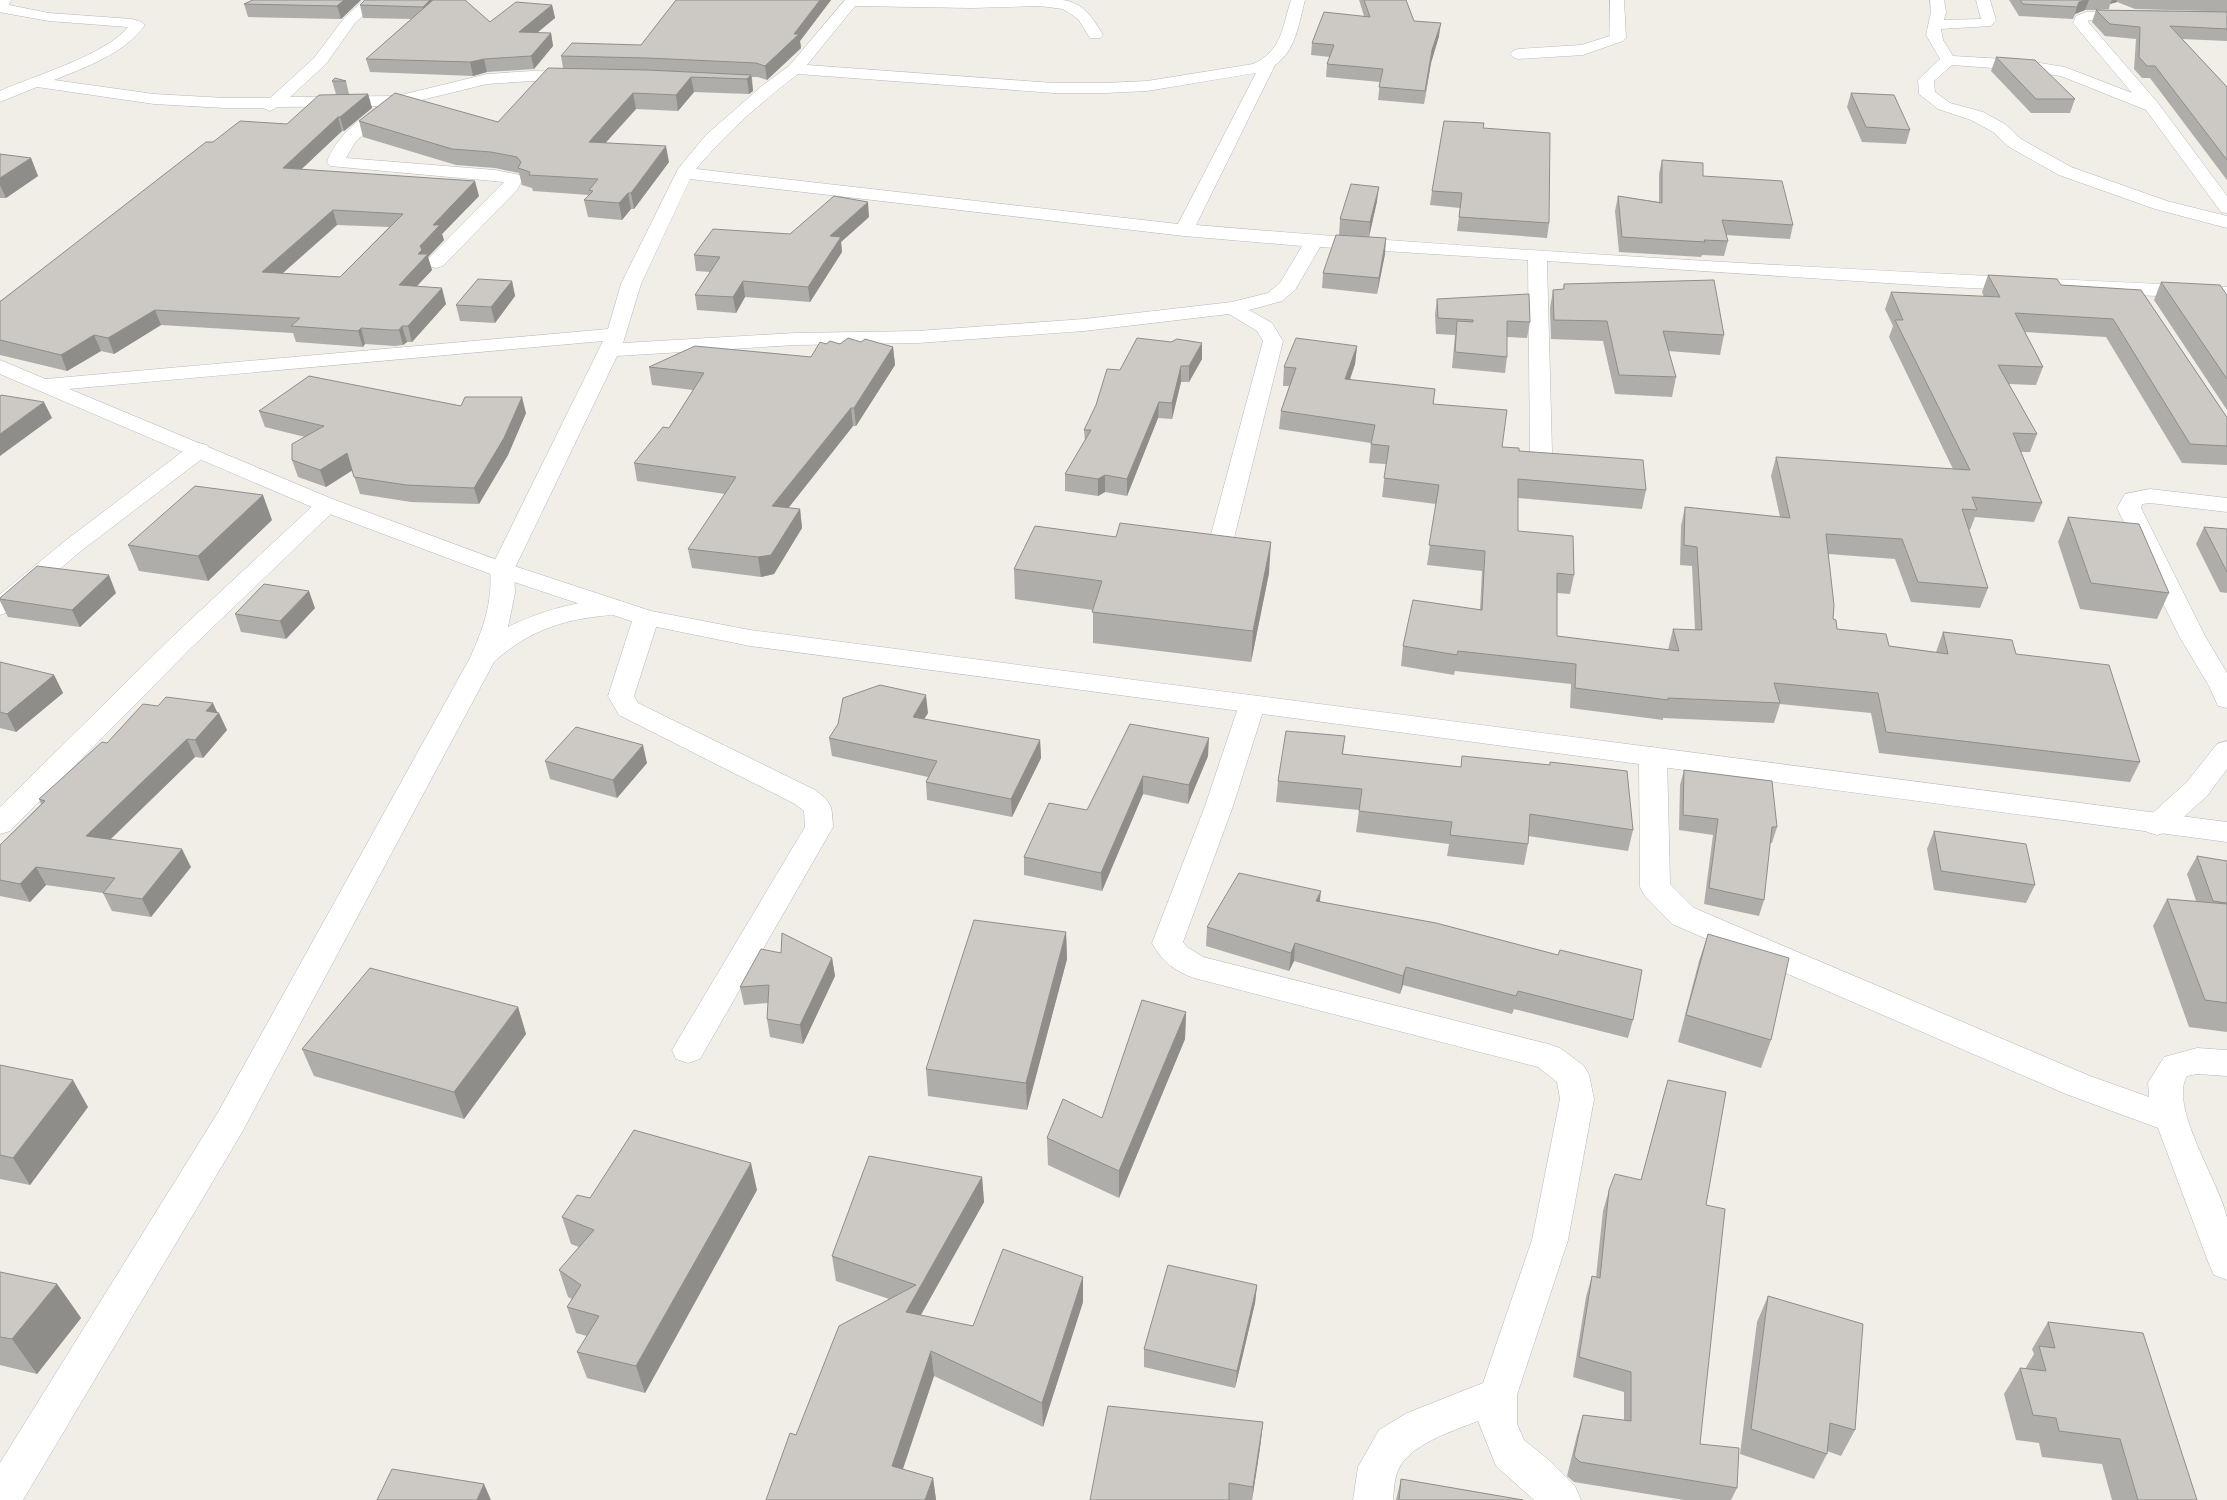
<svg xmlns="http://www.w3.org/2000/svg" width="2227" height="1500" viewBox="0 0 2227 1500" font-family="'Titillium Web',sans-serif">
<rect width="100%" height="100%" fill="#f1eee8"/>
<g fill="none" stroke-linecap="round" stroke-linejoin="round">
<defs>
<path id="street" d="M0,0H11L9,5L49,13L132,19L142,22L145,25C124,54 86,67 54,80L154,94L225,98H270L314,58L345,17L364,0H380L355,23L326,64L290,97L397,96L487,74L532,71L578,72L584,74L586,77L584,80L578,82L532,81L487,84L397,106L356,141L346,158L495,170L520,175L523,179L517,190L443,266L436,268L429,266L426,262L429,258L504,182L330,166L327,162C336,137 357,121 378,106L278,107L270,111L263,108H225L154,104L37,87L0,102V91C33,76 106,55 128,27L49,21L4,13L0,12Z
M845,0H1062C1083,2 1093,18 1103,35L1100,38H1090L1078,19L1063,9L1040,6L971,8L855,6L807,65L1054,83H1105L1147,81L1253,64C1282,51 1282,28 1291,0H1305C1299,22 1296,51 1275,65L1196,225C1539,254 1883,272 2227,287V299L1948,287L1547,261L1552,453L1549,458L1541,460L1533,458L1530,453L1528,260L1320,247L1295,290L1282,301L1249,310L1272,323L1283,341L1234,538L1230,543L1222,545L1214,543L1210,538L1263,341L1257,331L1229,314L1084,331L918,343L795,345L617,356L514,570L515,593L508,627C535,613 594,594 624,602L628,607L624,612C610,616 595,616 581,619C547,625 519,639 494,662L241,1134L23,1500H0V1463L217,1114L470,658C483,629 493,602 490,570L603,341L46,391L39,389L35,385L39,381L46,379L608,329L621,284L678,169L706,135L763,85L789,66ZM1256,73L1178,224L696,169C726,133 761,102 798,74L1054,93H1105L1147,91ZM690,179L1184,236L1302,246L1280,283L1268,293L1232,302L1084,319L918,331L795,333L623,343L641,284Z
M1610,0H1624L1626,38L1623,41L1583,55L1518,59L1513,57L1510,54L1513,51L1518,49L1581,45L1610,36Z
M1930,0H1944L1946,12L1944,20L1981,19L1976,0H1990L1996,20L1991,26L1941,29L1943,40L1953,56L2020,60L2065,67L2132,93L2073,23L2076,16L2086,12H2136L2138,15L2136,18L2131,19L2089,20L2088,22L2158,103L2227,196V213L2221,212L2146,110L2061,76L2020,70L1952,65L1934,81L1935,92L1950,103L1983,112L2005,124L2021,139L2071,167L2167,201L2227,216V228L2155,209L2059,175L2009,147L1993,132L1971,120L1938,109L1919,94L1918,80L1940,59L1926,35L1931,12Z
M199,443L207,445L210,450L207,455L81,551L9,612L0,615V594L65,541L191,445Z
M2150,489L2227,498V512L2150,503L2142,504L2141,508L2205,636L2227,673V708L2218,706L2209,686L2179,636L2117,508L2125,494Z
M327,498L335,500L339,505L335,510L191,648L10,831L0,834V807L173,636L319,500Z
M646,610L655,613L659,618L634,696L638,703L815,790C832,803 832,806 833,827L700,1059L688,1063L676,1059L672,1050L805,827L804,811L795,804L619,715L608,696L633,618L637,613Z
M1252,696L1261,699L1265,705L1233,806L1183,942L1187,947L1203,957L1548,1044L1560,1048L1584,1066L1589,1075L1594,1099L1568,1240L1517,1395V1424L1524,1440L1549,1460L1575,1486L1581,1500H1534L1496,1466L1478,1421C1453,1431 1406,1445 1397,1473C1394,1481 1394,1491 1393,1500H1353L1358,1467L1379,1430L1407,1413L1483,1383L1532,1240L1560,1099L1557,1082L1538,1067L1194,978C1174,971 1162,961 1152,943L1205,806L1239,705L1243,699Z
M2227,741V769L2207,796L2167,832L2157,835L2147,832L2143,825L2147,818L2187,782L2217,744Z
M1653,747L1663,750L1667,756L1670,884L1694,908L2090,1076L2149,1097L2148,1083L2164,1057L2197,1048L2227,1050V1076L2197,1074L2187,1076C2168,1106 2220,1183 2227,1218C2227,1234 2227,1262 2227,1280L2214,1275L2209,1264L2158,1128L2066,1094L1672,924L1644,895L1640,887L1639,756L1643,750Z"/>
<path id="secondary" d="M0,360L335,500L511,565L651,611L750,630L2227,822V842L750,646L637,623L493,575L319,510L0,374Z"/>
</defs>
<!-- street casing -->
<use href="#street" stroke="#b5b8bc" stroke-width="1"/>
<!-- secondary casing -->
<use href="#secondary" stroke="#b4b8bc" stroke-width="1"/>
<!-- street -->
<use href="#street" fill="#fff" fill-rule="evenodd"/>
<!-- secondary -->
<use href="#secondary" fill="#fff" fill-rule="evenodd"/>
</g>
<!-- wall -->
<path fill="#afada9" fill-rule="evenodd" d="M253,0H361L341,19L248,17L244,4Z
M465,0L490,22L552,5L555,18L537,33H551L553,46L534,69L487,72L473,76L370,72L366,59L411,19L363,18L360,5Z
M676,0H831L800,41L801,48L767,80L758,77H752L753,91L749,94L694,92L678,111L636,109L605,143L669,162L634,209H631L622,220L588,217L584,200L589,195L533,191L532,188L522,185L519,173L495,168L456,165L363,137L359,121L498,122L563,68L561,56L641,45Z
M1359,0H1406L1414,21L1439,36L1431,63L1424,104L1378,100L1380,82L1326,77L1327,64L1330,57L1311,55L1312,43L1364,16Z
M2009,0H2227V41L2182,39L2227,87V180L2150,78H2142L2134,69L2136,39L2105,36L2092,22L2096,10H2085L2075,14L2073,19L2019,16ZM2117,2L2135,9L2206,11L2096,10L2109,9L2110,4Z
M1996,57L2075,99L2070,113H2031L1991,71Z
M332,81H346L349,94H368L372,108L344,131H342L301,169L479,196L442,234L444,240L428,257L432,270L416,287L446,304L412,342H407L403,345L395,346L365,344L363,347L296,342L293,333L161,325L114,354L101,351L67,371L0,355V301L213,142L287,124L336,94ZM337,225L389,227L340,277L283,273Z
M1851,93L1910,130L1906,144L1862,142L1847,107Z
M1483,128L1549,223L1547,238L1457,231L1460,208L1430,205L1432,191Z
M0,154L31,158L38,176L6,198H0Z
M1662,160L1703,176L1793,225L1790,239L1726,235L1728,241L1724,256L1702,255L1701,257L1619,252L1615,211L1618,196L1659,202V174Z
M1377,201L1369,237L1339,235L1340,219Z
M869,217L841,242L842,252L810,302L745,297L736,313L697,310L695,295L710,272L696,271L694,255Z
M1385,254L1377,294L1322,288L1323,273Z
M1988,275L2061,285L2141,290L2226,416L2227,417V465L2182,463L2106,337L2025,332L2043,367L2036,385L2009,384L2037,434L2030,452H2021L2042,503L2034,522L1975,517L1970,530L1968,529L1988,588L1980,608L1911,602L1895,559L1828,554L1833,619L1837,629L1889,646L1936,652L1943,632L2016,654L2140,762L2130,782L1879,753L1871,713L1780,704L1774,723L1663,718V720L1570,708L1571,684L1455,671L1454,675L1401,666L1403,646L1480,610L1482,571L1427,565L1436,504L1382,497L1386,464L1369,463L1371,443L1279,429L1281,411L1289,386H1283L1284,367L1357,346L1355,364L1350,380L1435,389L1433,404L1502,447L1646,490L1642,509L1518,498V531L1574,575L1570,594L1557,593V636L1668,650L1673,629L1695,630L1692,566L1680,565L1681,526L1685,507L1780,517L1771,476L1776,457L1953,469L1889,337L1893,326L1885,309L1891,292L1984,297L1982,292Z
M512,281L515,296L495,323L460,321L456,305Z
M2161,282L2227,295V410L2154,300Z
M1564,284L1724,335L1720,355L1668,351L1676,377L1672,397L1615,394L1603,341L1551,339L1550,308L1553,290L1563,289Z
M1437,299L1530,322L1527,338L1507,337V357L1505,373L1452,368L1455,335L1436,334L1435,315Z
M861,342L893,347L895,365L856,426H853L788,508L800,509L802,528L774,574L761,577L692,568L688,549L725,494L637,481L634,463L669,428L693,390L652,385L649,367L811,357L826,344Z
M1171,342L1202,343V359L1189,382H1181L1172,419L1158,418L1127,496L1105,492L1098,496L1065,491V474L1085,441L1084,430L1120,370Z
M461,406L526,413L508,455L479,504L411,502L360,494L352,470L326,487L298,477L292,460L305,437L265,427L259,411Z
M2068,517L2169,593L2157,619L2080,609L2058,542Z
M272,520L208,581L139,571L128,545Z
M2204,527L2227,529V593L2220,592L2196,544Z
M1014,569L1269,573L1251,662L1093,643V610L1015,599Z
M116,593L80,627L8,617L0,601V598Z
M315,608L286,639L241,632L235,614Z
M0,662L54,675L63,693L16,732L0,728Z
M217,712L227,730L203,758L195,757L111,839L191,867L151,917L112,911L103,893L46,885L30,902L0,896V845L41,804L39,799L107,743Z
M928,713L924,719L1040,740L1041,758L1012,817L927,800L926,782L928,777L832,756L829,738Z
M1130,724L1208,756L1188,804L1143,794L1102,891L1024,875V857L1087,810Z
M1345,736L1343,754L1633,830L1628,851L1528,836V844L1524,865L1447,856L1449,844L1356,832L1359,810L1276,802L1278,781Z
M545,761L647,763L617,798L550,779Z
M1684,770L1777,827L1772,843H1770L1764,900L1759,916L1704,904L1713,835L1679,830L1680,785Z
M1934,831L2035,885L2026,903L1934,890L1927,849Z
M2197,856L2227,861V1032L2189,1027L2153,926L2167,899L2196,901L2187,874Z
M1319,901L1633,1020L1628,1038L1514,1009L1512,1014L1403,985L1400,994L1294,961L1289,971L1206,946L1207,927Z
M1066,932L1067,959L1027,1110L928,1096L926,1069Z
M1708,934L1771,1040L1761,1068L1678,1042L1699,961Z
M781,953L832,958L835,976L803,1044L770,1037L767,1019L768,1003L744,1005L740,987Z
M518,1007L526,1034L464,1119L314,1076L302,1049Z
M1186,1012L1185,1039L1119,1198L1048,1165L1047,1138L1102,1118Z
M0,1065L88,1107L30,1185L0,1179Z
M1668,1080L1706,1205L1700,1444L1737,1488L1731,1500H1684L1574,1482L1567,1476L1577,1435L1583,1415L1624,1420V1392L1573,1377L1586,1297L1592,1276L1596,1277L1603,1211L1609,1190L1641,1180L1662,1101Z
M982,1177L984,1202L921,1315L973,1326L1083,1277V1302L1043,1427L934,1376L903,1469L933,1478L936,1500H766L796,1435L889,1299L836,1281L832,1256Z
M757,1190L645,1393L587,1378L577,1352L587,1336L576,1333L567,1307L572,1299L568,1297L559,1270L579,1247L571,1244L562,1217L590,1198Z
M0,1272L57,1284L81,1318L37,1374L0,1365Z
M1257,1285L1255,1303L1235,1388L1144,1367V1349Z
M1768,1296L1855,1430L1841,1456L1827,1451V1454L1814,1479L1740,1454L1757,1322Z
M2048,1322L2197,1500H2112L2102,1464L2042,1457L2039,1443L2016,1440L2004,1394L2020,1368L2025,1369L2034,1354L2032,1349Z
M1263,1422L1260,1448L1252,1500H1090Z
M1401,1479L1523,1500H1396Z"/>
<!-- shaded-wall -->
<path fill="#8f8d8a" d="M344,0H361L341,19L337,6Z
M430,0H447L426,20L423,7Z
M820,0H831L800,41L801,48L767,80L765,66Z
M2085,0H2089L2085,10L2075,14L2073,19L2077,7L2079,2Z
M2112,0H2117V2L2110,4Z
M552,5L555,18L522,45L519,32Z
M1441,23L1439,36L1431,63L1424,104L1432,50Z
M551,33L553,46L534,69L531,56Z
M484,59L487,72L473,76L470,62Z
M751,75L753,91L749,94L747,79Z
M691,77L694,92L678,111L676,95Z
M633,93L636,109L592,158L589,142Z
M368,94L372,108L344,131L340,117Z
M338,117L342,131L287,183L283,168Z
M666,146L669,162L634,209L631,193Z
M31,158L38,176L6,198L0,185V178Z
M475,181L479,196L442,234L444,240L428,257L432,270L403,301L399,285L418,254L420,246L433,225Z
M1379,187L1377,201L1369,237L1370,222Z
M628,193L631,209L622,220L619,203Z
M868,202L869,217L841,242L842,252L810,302L808,287L830,236Z
M333,210L337,225L267,287L262,272Z
M1386,238L1385,254L1377,294L1379,278Z
M512,281L515,296L495,323L491,307Z
M743,281L745,297L736,313L733,297Z
M442,288L446,304L412,342L408,326Z
M155,310L161,325L114,354L108,338Z
M402,326L407,342L403,345L399,330Z
M361,328L365,344L363,347L358,331Z
M94,335L101,351L67,371L61,355Z
M1202,343V359L1189,382V366Z
M1357,346L1355,364L1343,398L1345,379Z
M893,347L895,365L856,426L854,408Z
M1181,366V382L1172,419V403Z
M522,397L526,413L508,455L479,504L474,488Z
M44,402L52,418L0,456V434Z
M1159,402L1158,418L1127,496V479Z
M851,408L853,426L775,525L772,506Z
M347,453L353,470L326,487L320,470Z
M1105,475V492L1098,496V479Z
M263,495L272,520L208,581L198,556Z
M800,509L802,528L774,574L761,577L758,557Z
M1271,542L1269,573L1251,662L1253,631Z
M109,575L116,593L80,627L72,610Z
M309,591L315,608L286,639L280,621Z
M54,675L63,693L16,732L7,714Z
M926,695L928,713L914,735L913,717Z
M213,703L218,714L219,713L227,730L203,758L195,740L206,711Z
M1209,738L1208,756L1188,804L1189,785Z
M187,739L195,757L95,854L86,836Z
M1040,740L1041,758L1012,817L1011,799Z
M643,745L647,763L617,798L613,780Z
M1143,776V794L1102,891L1101,873Z
M182,849L191,867L151,917L142,899Z
M36,867L46,885L30,902L20,884Z
M1321,891L1319,909L1316,901Z
M1066,932L1067,959L1027,1110L1026,1083Z
M1295,943L1294,961L1289,971L1291,953Z
M832,958L835,976L803,1044L800,1025Z
M1406,967L1403,985L1400,994L1403,976Z
M518,1007L526,1034L464,1119L454,1092Z
M1186,1012L1185,1039L1119,1198V1171Z
M73,1080L88,1107L30,1185L13,1158Z
M751,1163L757,1190L645,1393L636,1366Z
M982,1177L984,1202L909,1336L906,1312Z
M1083,1277V1302L1043,1427L1042,1403Z
M57,1284L81,1318L37,1374L12,1339Z
M1257,1285L1255,1303L1235,1388L1237,1371Z
M931,1351L934,1376L896,1489L892,1466Z
M1263,1422L1260,1448L1252,1500L1253,1487Z
M933,1478L936,1500H925Z
M484,1484L491,1500H477Z"/>
<!-- building -->
<path fill="#ccc9c5" stroke="#8f8d8a" fill-rule="evenodd" d="M253,0H344L337,6L244,4Z
M365,0H430L423,7L360,5Z
M433,0H465L490,22L516,2L552,5L519,32L551,33L531,56L484,59L470,62L366,59Z
M676,0H820L794,34H799L765,66L756,63L648,58L561,56L572,43L641,45Z
M1364,0H1406L1414,21L1441,23L1432,50L1425,91L1379,87L1383,69L1327,64L1334,45L1312,43L1324,12L1370,17Z
M2020,0H2085L2079,2L2077,7L2023,4Z
M2096,10L2227,12V29L2170,26L2227,87V160L2155,66H2147L2139,57L2140,27L2110,24Z
M1996,57L2035,60L2075,99H2036Z
M548,68L647,70L751,75L747,79L691,77L676,95L633,93L589,142L666,146L631,193H628L619,203L584,200L593,191L589,190L598,179L529,175L530,172L518,168L521,162L517,157L491,152L452,149L359,121L395,93L498,122Z
M335,78L346,81H332Z
M1851,93L1894,95L1910,130L1866,127Z
M368,94L340,117H338L283,168L475,181L433,225H440L420,246L422,250L418,254H428L399,285L442,288L408,326H402L399,330H391L361,328L358,331L291,326L300,318L155,310L108,338L94,335L61,355L0,340V301H1L206,142H213L240,121L287,124L319,95ZM333,210L403,214L340,277L262,272Z
M1444,121L1484,123L1483,128L1550,133L1549,223L1459,217L1462,193L1432,191Z
M0,154L31,158L0,178Z
M1662,160L1703,163V176L1782,181L1793,225L1722,220L1728,241L1704,240L1705,242L1622,237L1618,196L1662,203Z
M1351,184L1379,187L1370,222L1340,219Z
M834,196L868,202L830,236L841,237L808,287L743,281L733,297L695,295L720,257L694,255L713,229L790,234Z
M1336,235L1386,238L1379,278L1323,273Z
M1988,275L2057,279L2061,285L2141,290L2226,416L2227,417V446L2190,444L2113,319L2015,313L2043,367L1998,365L2037,434L2013,433L2042,503L1972,497L1977,510L1962,509L1988,588L1918,582L1902,539L1826,534L1834,605L1833,619L1836,620L1837,629L1886,634L1889,646L1948,654L1943,632L2012,640L2016,654L2109,665L2140,762L1886,732L1878,693L1774,683L1780,703L1668,698V700L1575,688L1576,664L1458,651L1457,655L1403,646L1413,600L1482,610L1485,551L1429,545L1439,485L1384,478L1389,446L1371,444L1375,425L1281,411L1296,368L1284,367L1296,338L1357,346L1345,379L1435,389L1433,404L1507,410L1502,447L1519,448V451L1643,460L1646,490L1518,479V531L1573,536L1574,575L1557,573V636L1679,651L1673,629L1702,630L1697,547L1684,545L1685,507L1790,518L1776,457L1970,470L1895,320H1903L1891,292L2000,297Z
M478,279L512,281L491,307L456,305Z
M1714,280L1724,335L1663,331L1676,377L1619,375L1607,321L1554,320L1553,290L1564,289V284Z
M2161,282L2220,285L2227,295V379Z
M1529,294L1530,322L1507,321V357L1455,352L1457,321L1473,322V320L1438,318L1437,299Z
M848,338L861,342L865,339L893,347L854,408H851L772,506L800,509L771,555L758,557L688,549L736,477L634,463L663,427L669,428L704,373L649,367L695,346L811,357L820,342L826,344L830,341L840,344Z
M1137,338L1171,342L1177,339L1202,343L1189,366H1181L1172,403L1159,402L1127,479L1105,475L1098,479L1065,474L1091,430H1084L1096,405L1107,369L1120,370Z
M309,376L461,406L465,397H522L504,438L474,488L406,485L354,477L347,453L320,470L292,460V444L324,426L259,411Z
M1,395L44,402L0,434V396Z
M195,486L263,495L198,556L128,545Z
M2068,517L2139,524L2169,593L2091,583Z
M1120,523L1271,542L1253,631L1092,612L1102,581L1014,569L1035,526L1116,537Z
M2204,527L2227,529V572Z
M37,566L109,575L72,610L0,599V598Z
M264,584L309,591L280,621L235,614Z
M0,662L54,675L7,714L0,712Z
M880,685L926,695L913,717L1040,740L1011,799L926,782L937,761L829,738L838,724L843,698Z
M166,697L213,703L206,711L219,713L195,740L187,739L86,836L182,849L142,899L103,893L115,878L36,867L20,884L0,880V845L45,801L39,799L102,742L107,743L143,704L158,706Z
M1130,724L1209,738L1189,785L1143,776L1101,873L1024,857L1049,803L1087,810Z
M576,727L643,745L613,780L545,761Z
M1286,731L1345,736L1342,754L1461,767L1462,756L1550,765V762L1627,771L1633,830L1530,814L1528,844L1450,835L1452,822L1359,811L1362,789L1278,781Z
M1684,770L1772,781L1777,827H1772L1764,900L1709,888L1718,819L1683,815Z
M1934,831L2026,844L2035,885L1941,871Z
M2197,856L2227,861V903L2213,901Z
M1239,873L1321,891L1316,901L1436,923L1558,955L1560,950L1642,970L1633,1020L1518,991L1516,996L1406,967L1403,976L1295,943L1291,953L1207,927Z
M2167,899L2227,904V1003L2205,1000Z
M974,920L1066,932L1026,1083L926,1069Z
M782,933L832,958L800,1025L767,1019L769,985L740,987L761,949L781,953Z
M1708,934L1789,958L1771,1040L1686,1015Z
M370,968L518,1007L454,1092L302,1049Z
M1142,1000L1186,1012L1119,1171L1047,1138L1063,1099L1102,1118Z
M0,1065L73,1080L13,1158L0,1155Z
M1668,1080L1726,1092L1706,1205L1725,1209L1700,1444L1739,1448L1737,1488L1580,1462L1574,1456L1583,1415L1631,1421V1372L1579,1357L1592,1276L1600,1278L1609,1190L1615,1174L1641,1180Z
M634,1130L751,1163L636,1366L577,1352L599,1316L567,1307L581,1285L559,1270L594,1230L562,1217L577,1195L590,1198Z
M869,1156L982,1177L906,1312L973,1326L1003,1249L1083,1277L1042,1403L931,1351L892,1466L933,1478L925,1500H766L790,1433L796,1435L839,1326L916,1285L832,1256Z
M1168,1265L1257,1285L1237,1371L1144,1349Z
M0,1272L57,1284L12,1339L0,1337Z
M1768,1296L1863,1324L1855,1430L1830,1423L1827,1454L1751,1429Z
M2048,1322L2143,1333L2197,1500H2138L2120,1439L2059,1431L2056,1418L2033,1415L2020,1368L2046,1371L2039,1346L2055,1348Z
M1108,1406L1263,1422L1253,1487L1229,1483V1500H1090Z
M392,1469L484,1484L477,1500H377Z
M1401,1479L1523,1500H1399Z"/>
</svg>
